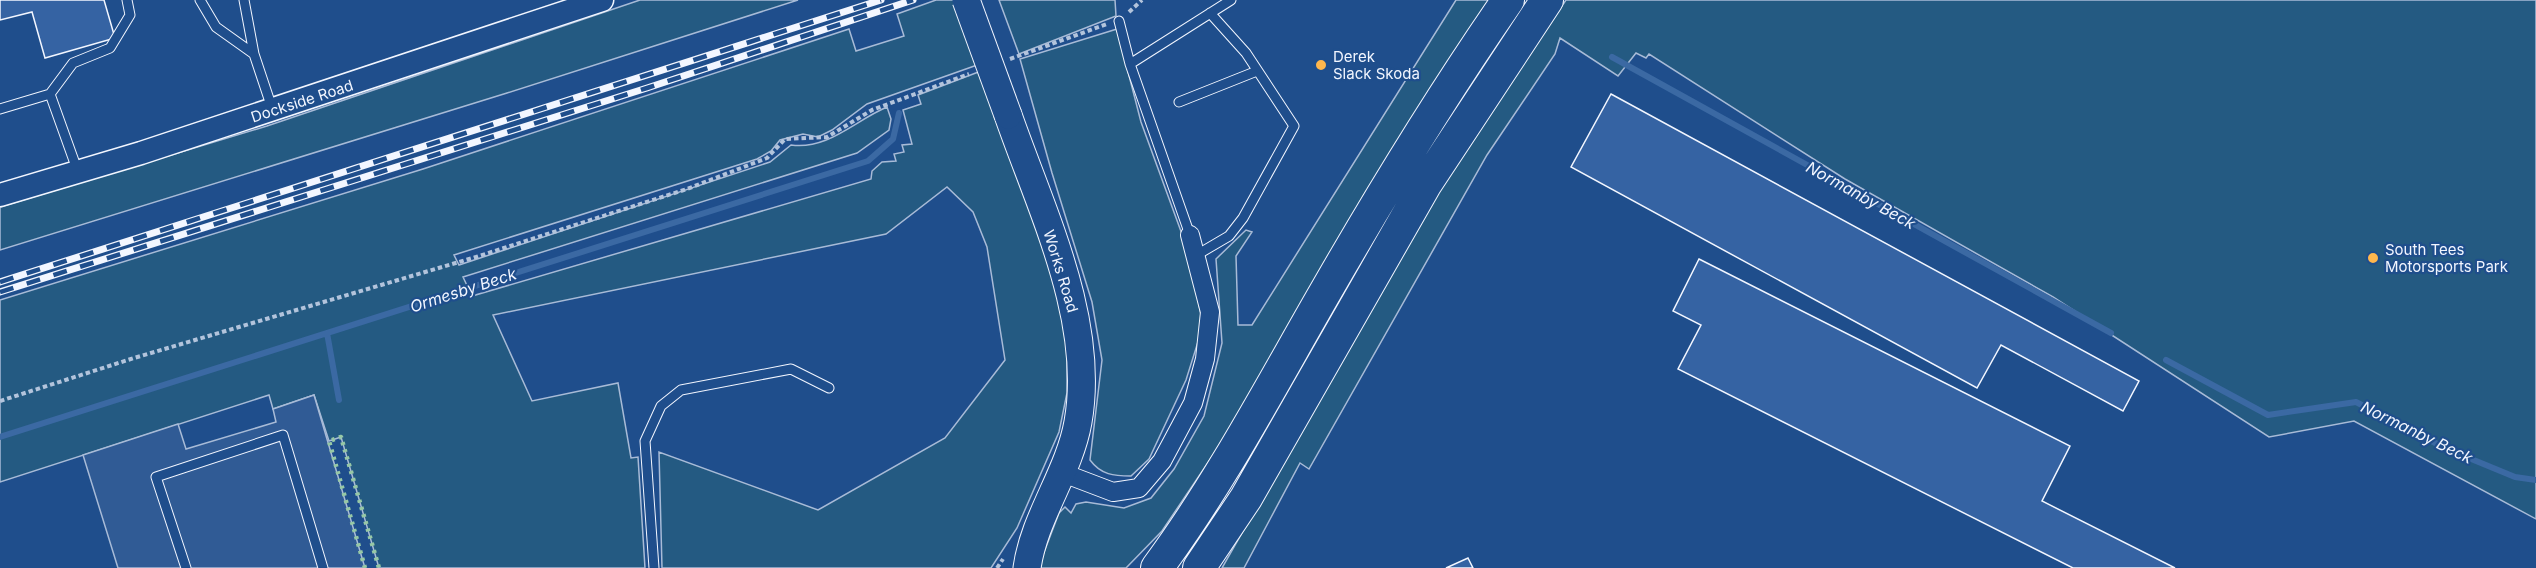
<svg xmlns="http://www.w3.org/2000/svg" width="2536" height="568" viewBox="0 0 2536 568" font-family="Inter,sans-serif">
<rect width="100%" height="100%" fill="#1f4e8c"/>
<!-- green -->
<path fill="#245a82" stroke="#a8bbd7" stroke-width="1.5" d="M640,0H798L507,93L0,250V207L267,126Z
M936,0H956L980,64L867,104L832,130L818,137L803,134L780,140L771,151L757,159L454,255L459,265L770,162L791,145C828,150 854,121 887,107L891,119L889,130L857,153L463,277L472,296L871,179L872,171L882,162L896,161L894,154L904,152L902,145L912,144L903,110L921,104L918,95L981,71L1063,293L1067,329V393L1059,432L1017,528L991,568H662L659,452L818,510L945,438L1005,360L987,247L973,212L947,187L886,234L493,315L532,401L618,383L631,458L638,457L645,568H379L341,437L329,441L314,395L273,409L269,395L0,482V300L423,169L849,29L856,51L904,36L897,14Z
M999,0H1115L1116,16L1019,54Z
M1456,0H1496L1275,363L1162,531L1126,568H1038L1059,513L1065,507L1071,513L1076,504L1086,502L1124,508L1151,498L1174,469L1204,416L1222,343L1216,259L1246,230L1252,232L1236,256L1238,325H1252Z
M1566,0H2536V519L2354,421L2269,437L2053,297L1845,179L1649,54L1646,58L1636,53L1618,76L1560,38L1555,54L1487,155L1309,469L1300,463L1244,568H1222L1410,238L1471,139Z
M1117,29L1141,122L1190,256L1203,326L1186,380L1149,459L1131,476C1114,476 1101,475 1090,460L1102,360L1092,302L1052,173L1020,59Z"/>
<!-- parking -->
<path fill="#305b95" stroke="#a8bbd7" stroke-width="1.5" d="M314,395L365,568H118L83,455L178,424L186,449L276,422L273,409Z"/>
<g fill="none" stroke-linecap="round" stroke-linejoin="round">
<!-- stream -->
<path stroke="#3b69a3" stroke-width="6" d="M1612,57L2111,333
M327,333L339,400
M2166,360L2268,415L2356,402L2447,449L2515,477L2536,480
M0,437L868,161L893,139L899,113"/>
</g>
<!-- building -->
<path fill="#3563a3" stroke="#f2f6ff" stroke-width="1.5" d="M0,0H104L115,38L45,58L32,12L0,20Z
M1611,94L2139,381L2123,411L2001,345L1977,388L1571,167Z
M1699,259L2070,446L2042,501L2175,568H2073L1678,369L1701,325L1673,311Z
M1468,558L1473,568H1446Z"/>
<g fill="none" stroke-linecap="round" stroke-linejoin="round">
<defs>
<path id="service" d="M200,0L216,27L254,54
M244,0L254,54L272,108
M1119,21L1130,64L1190,235
M1130,64L1231,0
M1179,102L1257,71
M0,109L50,94
M78,172L50,94L73,63L110,48L130,15L127,0
M1195,256L1229,236L1243,218L1294,126L1246,53L1210,13
M186,568L156,477L283,435L323,568
M654,568L645,441L661,406L681,390L791,369L829,388"/>
<path id="minor" d="M1063,473L1113,492L1139,488L1162,461L1193,403L1205,359L1210,312L1190,235"/>
<path id="tertiary" d="M0,195L141,153L602,0"/>
<path id="secondary" d="M1008,115C1041,210 1096,320 1078,422C1069,473 1034,517 1027,568"/>
<path id="trunk" d="M1157,568C1222,480 1272,384 1327,289C1384,190 1443,94 1508,0
M1199,568L1246,498L1425,185L1547,0"/>
</defs>
<!-- service casing -->
<use href="#service" stroke="#f2f6ff" stroke-width="11"/>
<!-- minor casing -->
<use href="#minor" stroke="#f2f6ff" stroke-width="20"/>
<!-- tertiary casing -->
<use href="#tertiary" stroke="#f2f6ff" stroke-width="25"/>
<!-- secondary casing -->
<use href="#secondary" stroke="#f2f6ff" stroke-width="29"/>
<!-- trunk casing -->
<use href="#trunk" stroke="#f2f6ff" stroke-width="34"/>
<!-- path -->
<path stroke="#b3c4dc" stroke-width="4" stroke-dasharray="4.5 3" stroke-linecap="butt" d="M1129,12L1142,0
M1010,59L1107,24
M0,401L134,358L476,257L687,189L767,158L785,139L827,137L872,110L969,74
M997,568L1003,559"/>
<!-- service -->
<use href="#service" stroke="#1f4e8c" stroke-width="9"/>
<!-- minor -->
<use href="#minor" stroke="#1f4e8c" stroke-width="18"/>
<!-- tertiary -->
<use href="#tertiary" stroke="#1f4e8c" stroke-width="22"/>
<!-- secondary -->
<use href="#secondary" stroke="#1f4e8c" stroke-width="27"/>
<!-- trunk -->
<use href="#trunk" stroke="#1f4e8c" stroke-width="32"/>
<defs>
<path id="rail" d="M0,282L881,0
M0,292L647,88L913,0"/>
</defs>
<!-- rail casing -->
<use href="#rail" stroke="#f2f6ff" stroke-width="7"/>
<!-- rail -->
<use href="#rail" stroke="#1f4e8c" stroke-width="4.5" stroke-dasharray="14" stroke-linecap="butt"/>
<defs>
<path id="secondary-bridge" d="M966,0L1008,115"/>
</defs>
<!-- secondary-bridge casing -->
<use href="#secondary-bridge" stroke="#f2f6ff" stroke-width="29" stroke-linecap="butt"/>
<!-- secondary-bridge -->
<use href="#secondary-bridge" stroke="#1f4e8c" stroke-width="27"/>
<!-- hedge -->
<path stroke="#97c8a6" stroke-width="4.5" stroke-dasharray="3 4.5" stroke-linecap="butt" d="M365,568L329,441L341,437L379,568"/>
</g>
<!-- markers -->
<g fill="#ffb74d" stroke="#1f4e8c" stroke-width="2">
<circle cx="1321" cy="65" r="6"/>
<circle cx="2373" cy="258" r="6"/>
</g>
<g text-anchor="middle" dominant-baseline="central" stroke-width="4.5" stroke-linejoin="round" paint-order="stroke">
<!-- poi labels -->
<g font-size="15" fill="#f2f6ff" stroke="#1f4e8c" text-anchor="start">
<text x="1333" y="56">Derek<tspan x="1333" dy="17">Slack Skoda</tspan></text>
<text x="2385" y="249">South Tees<tspan x="2385" dy="17">Motorsports Park</tspan></text>
</g>
<!-- street labels -->
<g font-size="15" fill="#f2f6ff" stroke="#1f4e8c">
<text transform="translate(302 101) rotate(-18)">Dockside Road</text>
<text transform="translate(1061 271) rotate(73)">Works Road</text>
</g>
<!-- water labels -->
<g font-size="16" font-style="italic" fill="#f2f6ff" stroke="#1f4e8c">
<text transform="translate(1861 195) rotate(29)">Normanby Beck</text>
<text transform="translate(463 290) rotate(-18)">Ormesby Beck</text>
<text transform="translate(2417 432) rotate(26)">Normanby Beck</text>
</g>
</g>
</svg>
